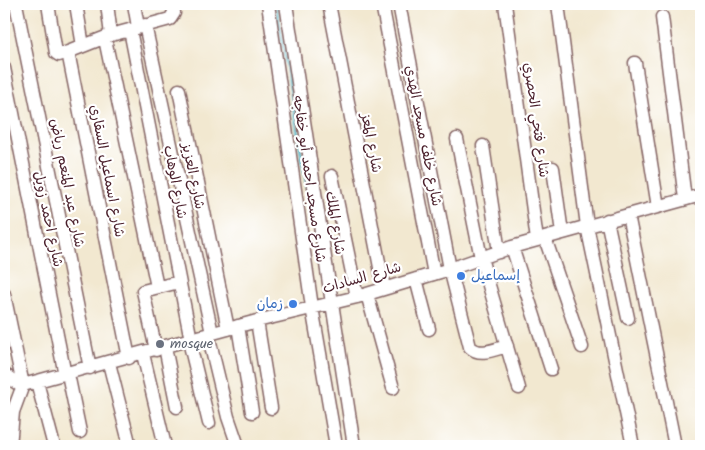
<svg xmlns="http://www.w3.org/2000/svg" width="705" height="450" viewBox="0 0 705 450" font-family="Kalam,'Playpen Sans Arabic',sans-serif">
<rect width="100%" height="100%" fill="#fff"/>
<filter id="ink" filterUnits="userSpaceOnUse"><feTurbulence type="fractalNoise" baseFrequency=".02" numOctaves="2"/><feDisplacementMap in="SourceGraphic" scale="10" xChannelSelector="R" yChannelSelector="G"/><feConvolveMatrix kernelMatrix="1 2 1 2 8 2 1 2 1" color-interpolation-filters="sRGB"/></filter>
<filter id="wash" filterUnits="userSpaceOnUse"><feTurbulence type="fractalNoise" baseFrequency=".0096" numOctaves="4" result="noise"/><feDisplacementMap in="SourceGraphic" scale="20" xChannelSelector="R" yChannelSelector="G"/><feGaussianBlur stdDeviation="1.12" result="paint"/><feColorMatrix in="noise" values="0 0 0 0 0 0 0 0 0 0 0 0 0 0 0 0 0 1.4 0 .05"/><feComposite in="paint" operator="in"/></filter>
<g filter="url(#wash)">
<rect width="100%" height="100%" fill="#f2e8d0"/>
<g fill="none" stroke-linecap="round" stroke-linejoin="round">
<!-- stream -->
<path stroke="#54bcd1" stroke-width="3" d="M276,4L313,223"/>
</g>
</g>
<g filter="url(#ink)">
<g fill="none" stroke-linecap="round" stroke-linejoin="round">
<defs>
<path id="minor" d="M16,4L90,368
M48,4L56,53L59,55L68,52L129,358
M76,4L83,46
M107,4L111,35
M134,4L138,27
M268,4L312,307L336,446
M286,4L354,446
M329,4L384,288
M382,4L434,274
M399,4L450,269L470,347C480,357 495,349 507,346
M505,4L537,240
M558,4L587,226L633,446
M662,17L685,199
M145,25L212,333
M130,30L191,340
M105,39L157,287
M68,52L111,35L170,19L174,13L173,4
M635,63L658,207
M4,68L65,375
M179,90L228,329
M457,139L481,258L519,388
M483,146L499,252
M553,168L562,233
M332,176L357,297
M628,215L675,446
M607,220L628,318
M545,238L582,347
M512,247L551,369
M416,279L429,329
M4,294L23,385
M367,294L393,388
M257,321L271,408
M238,326L252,412
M208,334L228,417L238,446
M189,341L209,423
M165,347L177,407
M156,350L143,291L179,282
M143,354L165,446
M109,363L130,446
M4,374L22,387
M68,374L80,432
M37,382L54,446
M10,446L13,412L23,385L257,321L357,297L450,269L512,247L701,195"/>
</defs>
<!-- minor casing -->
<use href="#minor" stroke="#856565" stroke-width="15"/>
<!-- minor -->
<use href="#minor" stroke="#fff" stroke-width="12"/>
</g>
</g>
<!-- markers -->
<g fill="#3f7fe0" stroke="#fff" stroke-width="2">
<circle cx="461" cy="276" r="5"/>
<circle cx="293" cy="304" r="5"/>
</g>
<circle fill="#6b7280" stroke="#fff" stroke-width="2" cx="160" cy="344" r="5"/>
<g text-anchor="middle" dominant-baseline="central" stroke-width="4.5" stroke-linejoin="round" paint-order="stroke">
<!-- street labels -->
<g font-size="14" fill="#4a1f2b" stroke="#fff">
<text transform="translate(536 120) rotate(82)">شارع فتحي الحصري</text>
<text transform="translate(423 136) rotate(79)">شارع خلف مسجد الهدي</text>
<text transform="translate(371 143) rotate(79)">شارع المعز</text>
<text transform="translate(107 171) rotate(79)">شارع اسماعيل السقاري</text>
<text transform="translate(193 176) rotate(78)">شارع العزيز</text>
<text transform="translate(309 179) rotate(82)">شارع مسجد احمد أبو خفاجه</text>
<text transform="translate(175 182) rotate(79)">شارع الوهاب</text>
<text transform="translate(67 183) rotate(79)">شارع عبد المنعم رياض</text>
<text transform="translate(48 219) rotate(78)">شارع احمد زويل</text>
<text transform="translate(335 223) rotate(81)">شارع الملك</text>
<text transform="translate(362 278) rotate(-16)">شارع السادات</text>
</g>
<!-- shop labels -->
<g font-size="14" fill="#366cbe" stroke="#fff" text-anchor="start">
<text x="471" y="276">إسماعيل</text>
<text x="283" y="304" text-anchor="end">زمان</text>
</g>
<!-- worship labels -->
<g font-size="14" fill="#5b616d" stroke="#fff" text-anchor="start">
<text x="170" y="344">mosque</text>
</g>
</g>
<!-- margin -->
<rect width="705" height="450" fill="none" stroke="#fff" stroke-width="20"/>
</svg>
